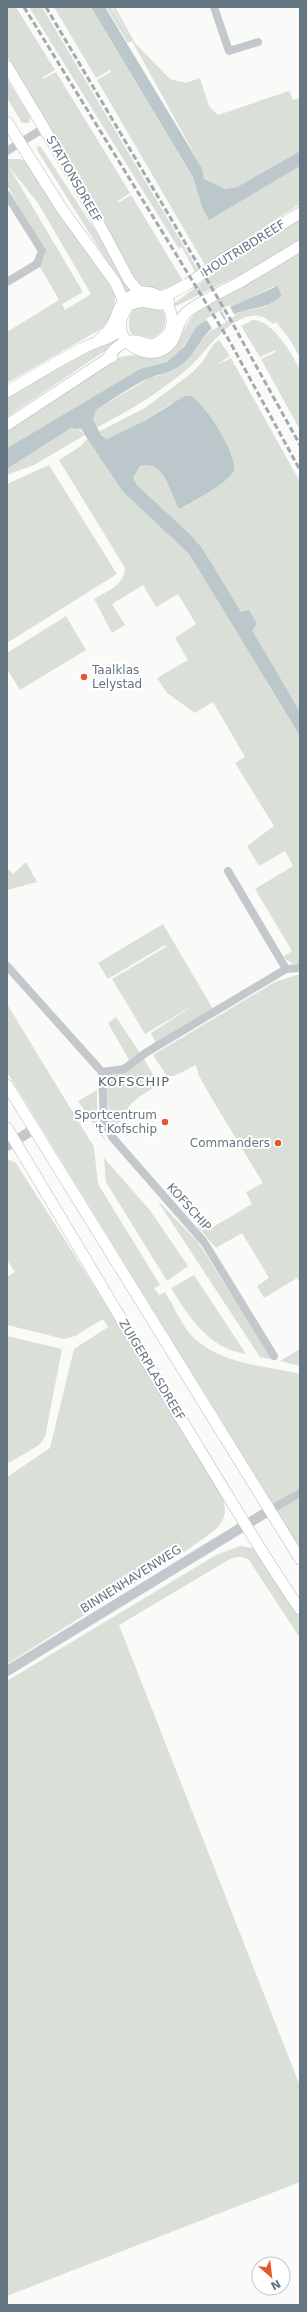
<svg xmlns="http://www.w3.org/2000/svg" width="307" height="2312" viewBox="0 0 307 2312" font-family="'DejaVu Sans',sans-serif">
<rect width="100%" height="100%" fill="#fafaf8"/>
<!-- green -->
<path fill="#dadfd7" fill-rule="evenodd" d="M7,7H16L55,70L42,78L43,79L56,72L130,193L118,201V203L131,195L183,281C151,298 143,292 124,263L43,115L7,56Z
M29,7H42L188,253L198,270L195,272L182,247L179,249Z
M54,7H91L193,177L202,207L300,166V204L205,265L97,80L111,72L110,70L96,78Z
M106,7H111L130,38L112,7H115L135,43L170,79L186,83L200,78L209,106L218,115L289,91L293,100L300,98V151L237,187L225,189L204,179L202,168L132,41L128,43Z
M7,79L30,117L29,123H22L7,98Z
M38,146L41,147L116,262L131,291L127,293L37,150Z
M7,159H21L27,163L115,291C116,305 111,320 101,329L7,383V332L59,300L40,267L46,253L7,185ZM9,167L38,203L91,294L65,310L62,304L83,292Z
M300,219V239L244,273L174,307L172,305L223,267Z
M300,252V357L288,337L276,322L273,324C244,295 209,348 191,366C183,373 173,380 164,387C143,403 120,415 96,428C91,421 93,417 96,410L151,377L158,376L193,353L200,340L218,324L242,311L265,307L282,296L274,286L213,317L190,337L177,356L167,362L140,369L7,448V430L117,358C137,351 161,362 176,344C184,334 185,322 196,313Z
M145,306L163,311C168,323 164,333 153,338L131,334C128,325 128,318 133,310Z
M253,320C271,319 294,355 300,371C303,381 300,417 300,430L261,359L276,352L275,350L260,357L241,326Z
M119,337L121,340L7,417V397L51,371Z
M219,340L230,356L215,366L231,358L300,482V712L202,548L190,534L137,485L133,478L140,466C165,460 169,491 179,509C193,501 224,486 232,473C243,457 204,411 194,398L170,404L146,420L107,439L98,432L145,408L193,372L203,361L213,345Z
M76,427L85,435L34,465L7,475V469L71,428Z
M88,438L123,492L189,554L300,736V964H293L283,957L292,951L255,889L293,866L285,851L259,866L247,846L274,826L235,763L245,757L213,702L195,713L167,693L157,678L188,660L175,638L196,624L178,594L156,607L143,585L112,604L125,625L112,633L94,599C107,591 125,585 125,568L59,460L81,446Z
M49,465L117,574L7,643V484Z
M66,616L86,650L20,690L7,669V653Z
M26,862L37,882L7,890V868L13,874Z
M163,924L213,1009L156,1043L151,1033L199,1002L145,1034L112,979L166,947L165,945L108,979L98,963Z
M300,974V1282L297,1278L264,1298L257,1286L269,1278L242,1233L216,1248L197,1226L209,1219L213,1227L252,1204L246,1192L263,1183L215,1104L199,1076L196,1065L174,1076H167L153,1055L275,982Z
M7,1004L94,1147L98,1184L160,1285L154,1288L159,1295L165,1292C174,1306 182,1327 194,1338C221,1364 265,1366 300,1374V1549L7,1072Z
M116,1017L140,1053L129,1060L108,1023Z
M144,1059L159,1085C144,1094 127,1101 124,1119L111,1128L104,1075C117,1079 133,1066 144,1059Z
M97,1090V1122L106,1142L78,1101Z
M104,1158L149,1209L188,1266L167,1281L106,1182Z
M7,1159L16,1163C86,1272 154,1382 221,1493C234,1525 212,1531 190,1548L7,1664V1477L50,1448L74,1349L108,1327L103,1319L75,1336L64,1339L7,1325V1277L15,1272L7,1260Z
M157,1200L197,1241L274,1360L260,1357Z
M194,1275L246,1354C208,1348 190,1318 171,1288Z
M7,1336L62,1349L45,1437L39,1445L9,1463L7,1459Z
M300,1349V1366L280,1361Z
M240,1546L253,1548L300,1617V1638L249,1560C240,1554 234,1557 225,1562L119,1625L300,2086V2182L7,2296V1681L216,1555Z"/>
<!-- water -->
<path fill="#bbc7cb" d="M91,7H105L202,168L204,179L225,189L237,187L300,151V166L209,220L202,207L193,177Z
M277,286L282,296C265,309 261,306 243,311C234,313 225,319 218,324C198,336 198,353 182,364C172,372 163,373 152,377C139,381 109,402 96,410L93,420L101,435L107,439L146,420L183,397C187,396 191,395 194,398C207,408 237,454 234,470C231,482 190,503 179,509C169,491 165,460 140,466L133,478L137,485L190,534L202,548L241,612L249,610L257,624L252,630L300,712V736L189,554L123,492L81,429L71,428L7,469V448L140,369L167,362L184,347L197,326L233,306Z"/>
<!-- pier -->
<path fill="#fafaf8" d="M229,305L235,316L227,321L221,310Z
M219,311L226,322L213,330L206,319Z"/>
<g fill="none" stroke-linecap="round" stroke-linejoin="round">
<defs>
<path id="secondary" d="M7,66L82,192L129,280L140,293
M7,122L62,209L115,282L127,308C122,315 118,325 122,334C128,347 145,356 160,351C180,343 174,322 187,312C203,300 222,292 240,282C260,270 280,258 300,246
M161,298L188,284L222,260L300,213
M132,304C147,297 156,309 169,302
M99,340C103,336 108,332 111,327C118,317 117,305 128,298C163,273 194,334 151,345C145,344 140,341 135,341C124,339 112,350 107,359
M7,392C33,376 58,361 85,347C97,341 110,339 121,330
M7,425L107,359L112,357
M7,1085L300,1559
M7,1128C73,1237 137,1347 203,1455C235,1507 265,1559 300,1609"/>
</defs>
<!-- secondary casing -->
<use href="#secondary" stroke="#b3babf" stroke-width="12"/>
<!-- minor -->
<path stroke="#c3c8cc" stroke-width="8" d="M214,7L229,51L258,42
M7,151L44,128
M7,195L42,251L37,264L7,282
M228,871L286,969
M7,966L102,1072L104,1121L112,1137L204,1242L274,1356
M102,1072L124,1069L147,1052L286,969L300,968
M270,1510L300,1493"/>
<!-- tertiary -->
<path stroke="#c3c8cc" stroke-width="10" d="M7,1146L34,1129
M7,1671L270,1510"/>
<!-- secondary -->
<use href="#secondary" stroke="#fff" stroke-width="11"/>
<!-- rail -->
<path stroke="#a2aab0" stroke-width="3" stroke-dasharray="6 3" stroke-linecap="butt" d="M24,7L230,342L300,470
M46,7L229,317L300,445"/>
</g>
<!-- markers -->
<g fill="#e4572e" stroke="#fff" stroke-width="1.5">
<circle cx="84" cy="677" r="4"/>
<circle cx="165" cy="1122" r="4"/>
<circle cx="278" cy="1143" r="4"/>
</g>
<g text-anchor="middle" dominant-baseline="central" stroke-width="4" stroke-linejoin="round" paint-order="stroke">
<!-- street labels -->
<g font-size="12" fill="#657683" stroke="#fff">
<text transform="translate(74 179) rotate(60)">STATIONSDREEF</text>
<text transform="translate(244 248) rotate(-32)">HOUTRIBDREEF</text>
<text transform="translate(189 1207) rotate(48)">KOFSCHIP</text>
<text transform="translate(152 1370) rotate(59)">ZUIGERPLASDREEF</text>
<text transform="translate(131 1579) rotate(-32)">BINNENHAVENWEG</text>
</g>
<!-- poi labels -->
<g font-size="12" fill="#657683" stroke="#fff" text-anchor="end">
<text x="92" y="670" text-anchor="start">Taalklas<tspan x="92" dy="14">Lelystad</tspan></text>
<text x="157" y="1115">Sportcentrum<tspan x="157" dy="14">'t Kofschip</tspan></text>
<text x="270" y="1143">Commanders</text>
</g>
<!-- neighbourhood labels -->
<g font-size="13" letter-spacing="1" fill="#57646e" stroke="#fff">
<text x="134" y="1081">KOFSCHIP</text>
</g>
</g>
<!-- border -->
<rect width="307" height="2312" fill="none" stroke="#657683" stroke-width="16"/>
<!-- north arrow -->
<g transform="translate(271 2276) rotate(152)"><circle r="19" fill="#ffffff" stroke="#c1c8cd"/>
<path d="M0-3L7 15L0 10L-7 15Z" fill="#e4572e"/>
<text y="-6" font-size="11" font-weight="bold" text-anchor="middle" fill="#657683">N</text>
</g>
</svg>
